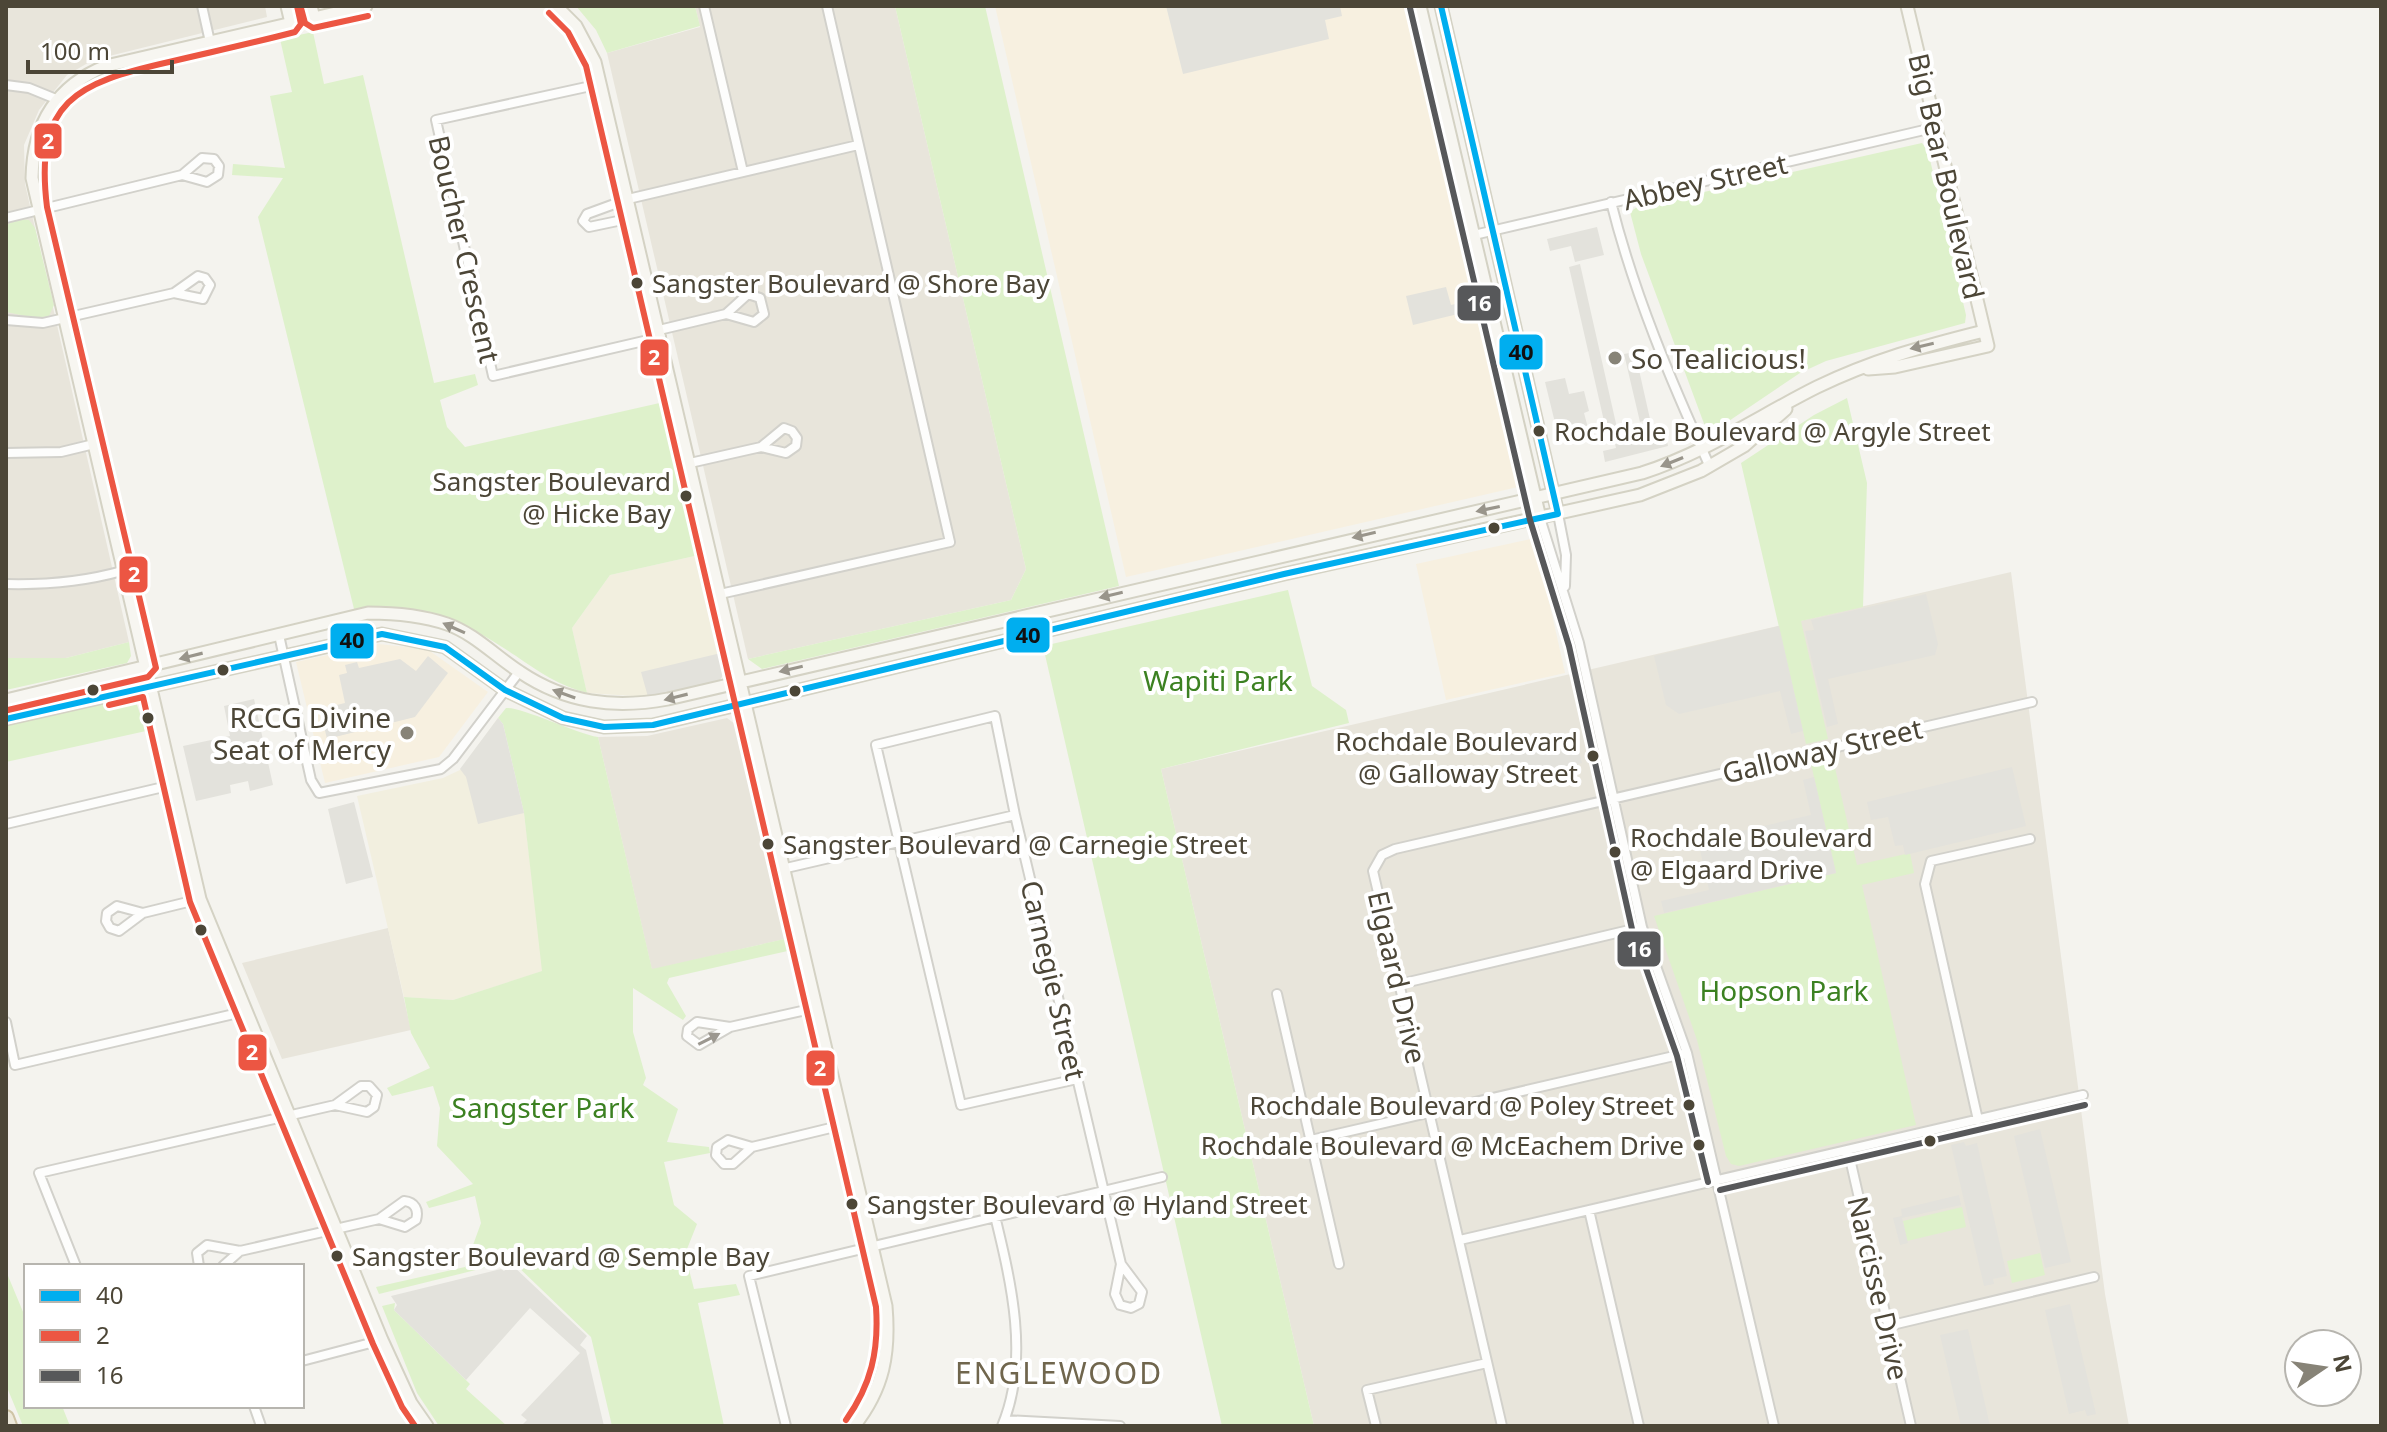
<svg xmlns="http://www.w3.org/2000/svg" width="2387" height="1432" viewBox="0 0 2387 1432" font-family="'Noto Sans',sans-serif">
<rect width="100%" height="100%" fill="#f4f3ee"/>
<!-- residential -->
<path fill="#e8e5db" d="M6,6H265L267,17L93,60L67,75L39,110L24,145L25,184L129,642L66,658H6Z
M695,6H895L1026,569L1011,600L748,659L607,53L700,27Z
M2011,572L2105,1294L2129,1426H1314L1161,769Z
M727,718L739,727L789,938L652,970L598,737L647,736Z
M388,928L411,1030L282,1059L242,963Z"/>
<!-- commercial -->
<path fill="#f7f0e0" d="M995,6H1407L1518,487L1126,577Z
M1535,538L1565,673L1446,700L1416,564Z
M378,644L427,649L488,692L439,757L325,783L296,662Z"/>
<!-- education -->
<path fill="#f2efdf" d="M699,555L726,670L720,680L648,697L587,693L572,628L610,575Z
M498,718L524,813L543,971L453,1000L404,997L357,796L443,778L460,770Z"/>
<!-- green -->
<path fill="#def1cb" d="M576,6H695L700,26L607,53L596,30Z
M895,6H985L1119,586L762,669L748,659L1011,600L1026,569Z
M313,32L324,84L363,75L434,383L475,374L478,385L440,400L447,427L465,447L664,402L699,555L610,575L572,628L587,693C560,686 539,672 516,656C460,618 423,602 354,609L258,217L283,178L232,175L233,164L285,168L270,96L292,92L280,39Z
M1922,143L1928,151L1966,315L1965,323L1826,361L1800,373L1717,429H1706L1641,254L1630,212L1637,207Z
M16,219L29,220L35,228L54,305L49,316L36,318L6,312V226Z
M1847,398L1867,483L1863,607L1801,621L1828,739L1806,744L1741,463L1814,415Z
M1288,590L1312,686L1346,710L1349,723L1161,769L1314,1426H1222L1043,646Z
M129,642L131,656L127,663L6,690V658H66Z
M125,698L135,699L146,731L6,762V726Z
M506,708C520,706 575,733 598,737L652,969L789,938L792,950L669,978L667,983L686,1016L683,1020L633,988V1032L646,1078L643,1085L678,1109L667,1142L709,1147L710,1153L664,1162L674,1205L697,1224L685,1254L694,1289L736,1284L740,1295L698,1303L724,1426H612L591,1337L512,1261L379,1294L376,1287L465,1267L481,1223L475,1196L429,1208L426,1202L473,1184L437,1146L440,1108L433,1086L392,1096L387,1088L430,1068L411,1033L404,997L453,1000L542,971L524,813L503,724L498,718Z
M1833,759L1857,865L1910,853L1914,873L1862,885L1916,1125L1739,1166L1731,1164L1726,1156L1697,1040L1654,916L1836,873L1811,764Z
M1962,1207L1966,1227L1907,1241L1903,1221Z
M2040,1253L2045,1275L2012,1283L2007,1261Z
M6,1271L26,1319V1406H62L70,1426H23L6,1385Z
M395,1303L394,1310L470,1384L466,1389L507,1426H439L417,1393L382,1306Z"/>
<!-- parking -->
<path fill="#e3e2dc" d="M1166,6H1340L1342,16L1325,20L1329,39L1183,74Z
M1597,227L1604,255L1575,262L1571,246L1550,251L1547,239Z
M1580,264L1617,428L1606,430L1569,267Z
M1446,287L1451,305L1464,302L1466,312L1413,325L1406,296Z
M1635,352L1650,419L1640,422L1624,354Z
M1565,378L1569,394L1584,391L1589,411L1584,413L1588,428L1558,435L1545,382Z
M1643,425L1647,442L1666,437L1668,446L1605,462L1603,451L1616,448L1612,431Z
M1926,594L1938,644L1935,655L1828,679L1838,724L1827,727L1805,631L1814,630L1811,620Z
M1779,626L1803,731L1791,734L1780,691L1679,714L1666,705L1654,656Z
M721,653L726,670L720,680L648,697L641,672Z
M428,656L448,673L415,717L327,739L320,709L345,703L339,675L347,673L345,665L357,662L359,668L400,659L416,671Z
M254,699L273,785L250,791L248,781L230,785L231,793L196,801L183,746L230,736L224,706Z
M498,718L503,724L524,813L478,824L466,777L460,769Z
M1575,735L1582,763L1506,781L1500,753Z
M2012,767L2026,826L1905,855L1903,845L1895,846L1888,817L1871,820L1867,802Z
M1814,777L1836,873L1664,913L1661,901L1709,890L1698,841L1811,815L1803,780Z
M354,802L373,877L346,884L328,809Z
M2040,1129L2071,1262L2045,1268L2014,1136Z
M1964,1142L1966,1146L1977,1143L2007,1276L1993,1279L1994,1284L1984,1286L1951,1145Z
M1959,1195L1961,1205L1902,1218L1908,1243L1900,1245L1893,1218L1902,1216L1901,1209Z
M511,1264L587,1336L580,1345L586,1350L604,1426L523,1424L527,1420L521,1415L580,1353L530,1308L466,1380L394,1310L397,1305L391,1296L501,1269L504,1271Z
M2070,1304L2096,1414L2087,1416L2085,1410L2069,1414L2045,1310Z
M1968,1329L1990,1426H1961L1940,1335Z"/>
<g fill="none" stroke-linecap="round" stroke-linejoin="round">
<defs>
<path id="street" d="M202,6L210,42
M704,6L743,172
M600,84L436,120L493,376L661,337
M6,85L29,88L56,99
M1611,202C1634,294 1671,381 1710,467
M6,218L182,175L202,158L214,159L219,166L218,175L207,182L182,175
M632,218L589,227L583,221L587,214L628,199L858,145
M1474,235L1937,127
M6,320L43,323L174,293L198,276L205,278L210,285L203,299L174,293
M659,330L726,314L748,294L760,298L764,314L754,322L726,314
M6,453L61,452L94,444
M690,463L761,447L786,453L796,446L797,438L792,431L784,428L761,447
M1558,514L1566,555L1565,586
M1540,518L1579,643L1642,927L1687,1053L1774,1426
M6,584C46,585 83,582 122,571
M720,594L950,542L827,6
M279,635L311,780L319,793L441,769L453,759L519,672
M1015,815L995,716L876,745L961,1105L1077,1079
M6,824L172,785
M782,869L1015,815L1121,1264L1115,1294L1120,1305L1131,1308L1139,1304L1142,1292L1121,1264
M143,913L117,906L107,913L106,921L110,928L119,931L143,913L200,899
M1400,984L1642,927
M1277,994L1339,1264
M6,1022L15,1065L247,1011
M730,1027L697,1022L688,1029L687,1036L699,1045L730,1027L815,1008
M1978,1120L1925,884L1931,861L2030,839
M1311,1140L1687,1053
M752,1147L728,1140L717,1147L716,1155L724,1164H733L752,1147L843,1125
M1848,1150L1911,1426
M1589,1210L1639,1426
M995,1216C1011,1282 1030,1360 1002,1426
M1460,1240L2083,1095
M76,1266L39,1173L335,1105L361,1086H369L377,1095L374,1107L367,1112L335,1105
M199,1266L197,1253L207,1245L240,1251L379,1219L404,1201C415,1202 419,1210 416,1220L405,1227L379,1219
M223,1266L240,1251
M1888,1326L2094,1277
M302,1361L382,1340
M254,1406L261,1426
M1005,1420L1120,1426
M786,1426L749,1276L1162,1177
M1376,1426L1367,1390L1487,1363
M1502,1426L1373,871L1382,855L1395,849L2032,702"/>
<path id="secondary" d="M287,6L291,23
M311,6L314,18
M366,6L106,66C56,86 33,125 32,178L200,899L382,1340L411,1403L427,1426
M556,6L576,26L595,62L886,1306C890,1353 884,1388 854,1426
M1420,6L1540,518
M1441,6L1558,514
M1868,369L1895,367L1988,346L1907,6
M6,700L368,613C396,613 421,615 447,624C475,634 495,656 520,672C566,703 614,709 668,699L1642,473C1705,453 1759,416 1817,387C1873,360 1924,346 1984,331
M6,719L382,634L445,647L505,690L563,718L604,727L653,725L1284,574L1640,495L1701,471L1744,446L1786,409"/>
<path id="highway" d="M6,1418L9,1426"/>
</defs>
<!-- street casing -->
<use href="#street" stroke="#d2d1cb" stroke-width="12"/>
<!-- secondary casing -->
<use href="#secondary" stroke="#d4d2c4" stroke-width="15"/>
<!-- highway casing -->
<use href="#highway" stroke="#cfc4a6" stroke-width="18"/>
<!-- street -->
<use href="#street" stroke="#fdfdfc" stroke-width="8"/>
<!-- secondary -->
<use href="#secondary" stroke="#f7f6f1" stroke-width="11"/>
<!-- highway -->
<use href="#highway" stroke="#ede9db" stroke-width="14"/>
<defs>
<path id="bus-1" d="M6,719L382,634L445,647L505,690L563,718L604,727L653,725L1284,574L1558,514L1441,6"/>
<path id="bus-2" d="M301,8L305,23L313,28L368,16
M549,13L568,32L586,66L876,1307C879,1351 871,1385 846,1420
M109,705L143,697L190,902L373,1344L402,1407L415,1426
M8,710L148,677L156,668L47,207C34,101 76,83 169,62C211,52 253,43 295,32L301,24L297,6"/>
<path id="bus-3" d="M1410,8L1530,520L1569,646L1632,929L1677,1056L1708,1182
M1720,1190L2085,1105"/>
</defs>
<!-- bus-1 casing -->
<use href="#bus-1" stroke="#fff" stroke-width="12"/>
<!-- bus-2 casing -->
<use href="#bus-2" stroke="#fff" stroke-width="12"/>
<!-- bus-3 casing -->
<use href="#bus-3" stroke="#fff" stroke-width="12"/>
<!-- bus-1 -->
<use href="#bus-1" stroke="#00aeef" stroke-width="6"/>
<!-- bus-2 -->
<use href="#bus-2" stroke="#ec5643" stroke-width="6"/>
<!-- bus-3 -->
<use href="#bus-3" stroke="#57585a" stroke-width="6"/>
</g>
<!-- one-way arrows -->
<defs><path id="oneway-solid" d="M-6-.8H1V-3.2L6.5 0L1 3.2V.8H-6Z" transform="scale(2)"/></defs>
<g fill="#99958b">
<use href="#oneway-solid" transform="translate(1922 346) rotate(167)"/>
<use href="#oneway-solid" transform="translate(1672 462) rotate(158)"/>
<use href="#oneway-solid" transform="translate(1488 509) rotate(168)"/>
<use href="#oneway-solid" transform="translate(1364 535) rotate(167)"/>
<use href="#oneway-solid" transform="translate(1111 595) rotate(167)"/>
<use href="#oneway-solid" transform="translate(454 628) rotate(-156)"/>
<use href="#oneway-solid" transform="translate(191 656) rotate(166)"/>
<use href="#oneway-solid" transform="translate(791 669) rotate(167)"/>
<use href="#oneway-solid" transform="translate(564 694) rotate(-160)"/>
<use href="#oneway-solid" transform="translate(676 697) rotate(166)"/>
</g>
<use fill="#9c9890" href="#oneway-solid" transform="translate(709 1039) rotate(-27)"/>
<!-- markers -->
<g fill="#4c4637" stroke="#fff" stroke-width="3">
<circle cx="637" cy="283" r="7"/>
<circle cx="1539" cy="431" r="7"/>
<circle cx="686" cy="496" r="7"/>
<circle cx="1494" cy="528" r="7"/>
<circle cx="223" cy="670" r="7"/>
<circle cx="93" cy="690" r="7"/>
<circle cx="795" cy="691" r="7"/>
<circle cx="148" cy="718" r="7"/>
<circle cx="1593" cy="756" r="7"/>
<circle cx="768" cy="844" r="7"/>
<circle cx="1615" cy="852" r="7"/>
<circle cx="201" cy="930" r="7"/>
<circle cx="1689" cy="1105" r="7"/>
<circle cx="1930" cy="1141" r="7"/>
<circle cx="1699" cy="1145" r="7"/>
<circle cx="852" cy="1204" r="7"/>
<circle cx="337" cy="1256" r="7"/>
</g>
<g fill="#878377" stroke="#fff" stroke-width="3">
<circle cx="1615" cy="358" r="8"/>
<circle cx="407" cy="733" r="8"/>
</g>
<g text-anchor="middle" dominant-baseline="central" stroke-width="8" stroke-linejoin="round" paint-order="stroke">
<!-- bus labels -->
<g font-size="26" fill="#4c4637" stroke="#fff" text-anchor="start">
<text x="652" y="283">Sangster Boulevard @ Shore Bay</text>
<text x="1554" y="431">Rochdale Boulevard @ Argyle Street</text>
<text x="671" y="481" text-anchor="end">Sangster Boulevard<tspan x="671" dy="32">@ Hicke Bay</tspan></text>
<text x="1578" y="741" text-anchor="end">Rochdale Boulevard<tspan x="1578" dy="32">@ Galloway Street</tspan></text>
<text x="1630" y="837">Rochdale Boulevard<tspan x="1630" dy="32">@ Elgaard Drive</tspan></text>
<text x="783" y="844">Sangster Boulevard @ Carnegie Street</text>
<text x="1674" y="1105" text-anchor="end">Rochdale Boulevard @ Poley Street</text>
<text x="1684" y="1145" text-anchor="end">Rochdale Boulevard @ McEachem Drive</text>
<text x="867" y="1204">Sangster Boulevard @ Hyland Street</text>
<text x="352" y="1256">Sangster Boulevard @ Semple Bay</text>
</g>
<!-- street labels -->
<g font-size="28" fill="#4c4637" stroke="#fff">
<text transform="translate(1947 176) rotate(77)">Big Bear Boulevard</text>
<text transform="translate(1705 181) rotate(-13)">Abbey Street</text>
<text transform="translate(465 249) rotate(77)">Boucher Crescent</text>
<text transform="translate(1822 750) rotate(-13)">Galloway Street</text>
<text transform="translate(1398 977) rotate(77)">Elgaard Drive</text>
<text transform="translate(1054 980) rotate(77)">Carnegie Street</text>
<text transform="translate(1879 1288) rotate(77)">Narcisse Drive</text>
</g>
<!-- poi labels -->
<g font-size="28" fill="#4c4637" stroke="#fff" text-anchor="start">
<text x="1631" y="358">So Tealicious!</text>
<text x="391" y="717" text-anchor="end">RCCG Divine<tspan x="391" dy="32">Seat of Mercy</tspan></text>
</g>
<!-- park labels -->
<g font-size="28" fill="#3c8121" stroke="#fff">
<text x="1218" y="680">Wapiti Park</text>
<text x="1784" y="990">Hopson Park</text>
<text x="543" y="1107">Sangster Park</text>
</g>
<!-- neighbourhood labels -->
<g font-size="30" letter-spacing="2" fill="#70664d" stroke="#fff">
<text x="1059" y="1372">ENGLEWOOD</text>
</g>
</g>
<g stroke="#fff" stroke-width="3">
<rect x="33" y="122" width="30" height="38" rx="8" fill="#ec5643"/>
<rect x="1456" y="284" width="46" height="38" rx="8" fill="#57585a"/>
<rect x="1498" y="333" width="46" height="38" rx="8" fill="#00aeef"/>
<rect x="639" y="338" width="31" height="39" rx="8" fill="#ec5643"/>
<rect x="118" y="555" width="31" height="39" rx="8" fill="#ec5643"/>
<rect x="1005" y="616" width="46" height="38" rx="8" fill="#00aeef"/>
<rect x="329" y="622" width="46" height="38" rx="8" fill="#00aeef"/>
<rect x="1616" y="930" width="46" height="38" rx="8" fill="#57585a"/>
<rect x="237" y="1033" width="31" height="39" rx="8" fill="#ec5643"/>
<rect x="805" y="1049" width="31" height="38" rx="8" fill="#ec5643"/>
</g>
<g font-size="22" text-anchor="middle" font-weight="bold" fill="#fff">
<text x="48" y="149">2</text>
<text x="1479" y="311">16</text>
<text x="654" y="365">2</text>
<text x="134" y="582">2</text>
<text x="1639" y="957">16</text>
<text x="252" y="1060">2</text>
<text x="820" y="1076">2</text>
</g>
<g font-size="22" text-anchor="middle" font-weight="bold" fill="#111">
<text x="1521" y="360">40</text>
<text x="1028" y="643">40</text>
<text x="352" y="648">40</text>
</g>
<!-- border -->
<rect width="2387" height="1432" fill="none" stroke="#4c4637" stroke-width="16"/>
<!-- legend -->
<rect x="24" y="1264" width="280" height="144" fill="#ffffff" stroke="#b7b5af" stroke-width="2"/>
<rect x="40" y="1290" width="40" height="12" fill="#00aeef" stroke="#b7b5af" stroke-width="2"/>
<text x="96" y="1304" font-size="24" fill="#4c4637">40</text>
<rect x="40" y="1330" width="40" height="12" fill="#ec5643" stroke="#b7b5af" stroke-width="2"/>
<text x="96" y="1344" font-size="24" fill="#4c4637">2</text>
<rect x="40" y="1370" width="40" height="12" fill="#57585a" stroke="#b7b5af" stroke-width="2"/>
<text x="96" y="1384" font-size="24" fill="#4c4637">16</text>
<!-- north arrow -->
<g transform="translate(2323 1368) rotate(77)"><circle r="38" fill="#ffffff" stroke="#b7b5af" stroke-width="2"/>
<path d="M0-6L14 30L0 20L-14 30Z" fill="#878377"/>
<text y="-12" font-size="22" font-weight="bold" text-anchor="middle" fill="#4c4637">N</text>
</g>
<!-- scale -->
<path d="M28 60v12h144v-12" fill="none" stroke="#4c4637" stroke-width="4"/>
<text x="40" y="60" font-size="24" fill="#4c4637" stroke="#ffffff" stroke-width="6" paint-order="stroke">100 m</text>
</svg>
